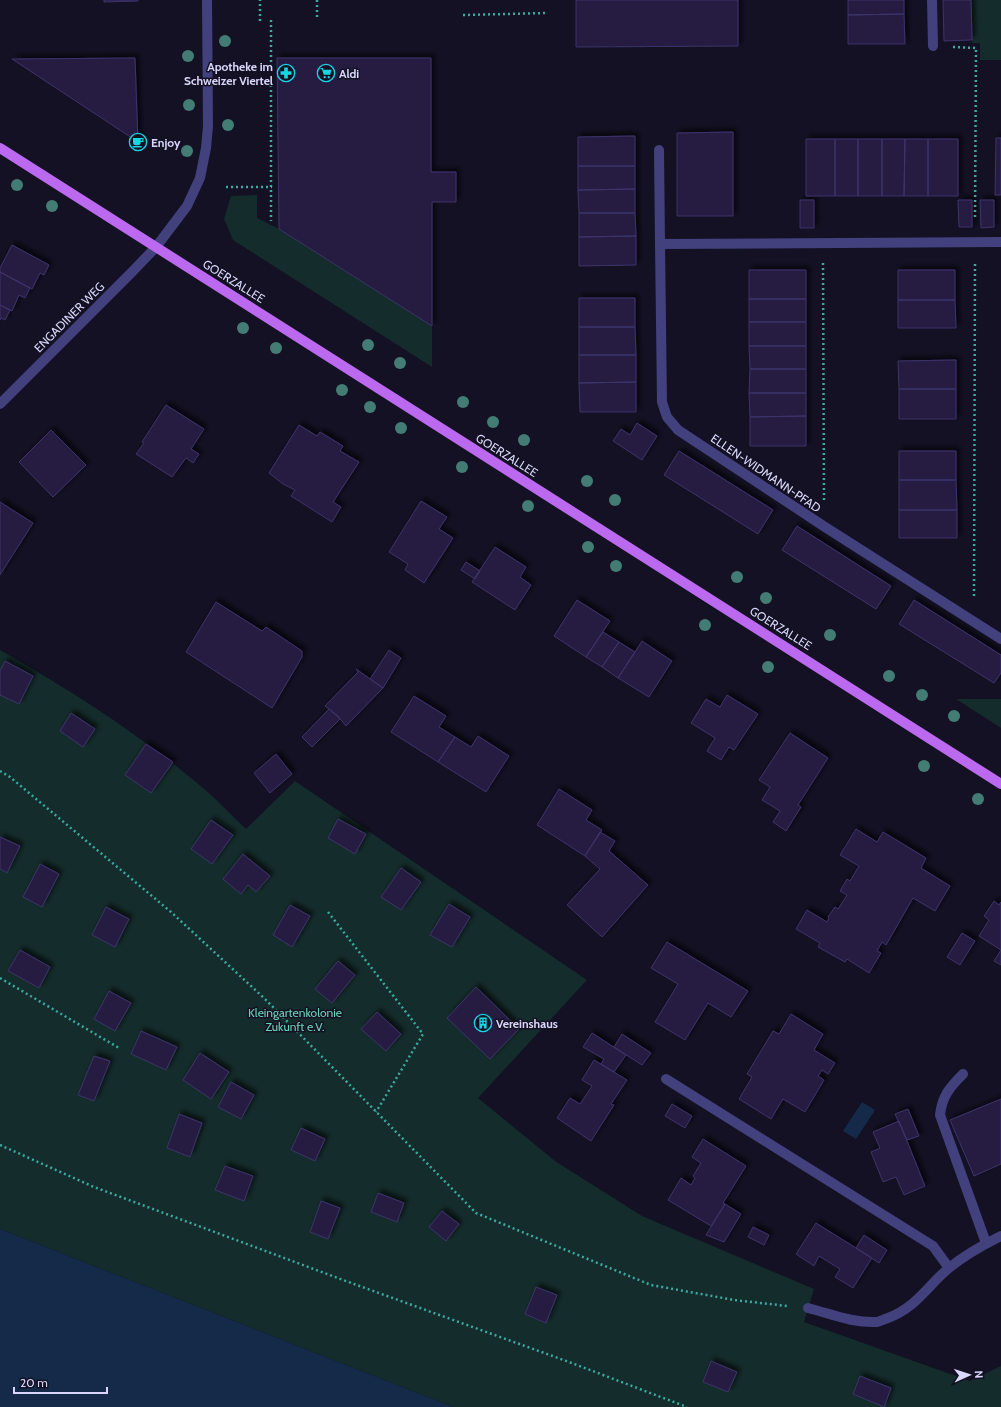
<svg xmlns="http://www.w3.org/2000/svg" width="1001" height="1407" viewBox="0 0 1001 1407" font-family="Cabin,sans-serif">
<defs>
<filter id="shadow"><feDropShadow dx="3.5" dy="-3.5" stdDeviation="2" flood-color="#0009"/></filter>
</defs>
<rect width="100%" height="100%" fill="#131123"/>
<!-- green -->
<path fill="#142c2b" d="M971,0H1001V60H980V43H972Z
M257,195V218L279,229L432,326V367L233,240L224,219L231,196Z
M0,650C69,689 136,732 197,783C215,797 230,814 246,829L295,781L587,980L478,1098L555,1161L642,1216L814,1289L804,1322L970,1381L1001,1366V1407H453L0,1229Z
M956,699H1001V728Z"/>
<!-- water -->
<path fill="#152a48" d="M862,1102L875,1110L856,1139L843,1131Z
M0,1229L453,1407H0Z"/>
<!-- building -->
<path fill="#251f42" stroke="#3d336b" filter="url(#shadow)" d="M104,0H138V1L104,2Z
M576,0H738V46L576,47Z
M848,0H904V14L848,15Z
M943,0H971L972,40L944,41Z
M904,14L905,44H848V15Z
M135,58L138,142L12,59Z
M277,58H431V172H456V202H432V326L279,229Z
M733,132V216H677V133Z
M635,136V166H578V137Z
M996,138H1001V195H995Z
M806,139H835V196H806Z
M835,139H858V196H835Z
M858,139H882V196H858Z
M882,139H905L904,196H882Z
M905,139H928V196H904Z
M928,139H958V196H928Z
M578,166H635V189L578,190Z
M635,189V213H579L578,190Z
M800,200H814V228H800Z
M958,200H972V227H959Z
M980,200H994V227L981,228Z
M579,213H635L636,236L579,237Z
M636,236V265L579,266V237Z
M12,245L49,265L44,275L40,273L32,289L0,272V268Z
M749,270H806V299H749Z
M898,270H955V300H898Z
M0,272L30,288L25,298L19,295L12,311L0,305Z
M579,298H635V327H579Z
M749,299H806V322H749Z
M898,300H955L956,328H898Z
M0,305L10,310L5,320L1,318L0,320Z
M749,322H806V346H749Z
M579,327H635L636,355H579Z
M749,346H806V369H750Z
M579,355H636V382L579,383Z
M956,360V389H899L898,361Z
M750,369H806V393H749Z
M636,382V412H580L579,383Z
M899,389H956V419H899Z
M749,393H806V416L750,417Z
M166,405L204,429L191,449L199,454L193,463L186,458L172,477L136,454L144,443L142,442Z
M806,416V446H750V417Z
M637,423L657,436L642,460L613,441L621,429L630,435Z
M299,425L317,436L320,432L343,446L340,451L359,462L333,502L341,507L332,522L291,496L295,490L283,484L269,473Z
M51,430L86,465L53,497L19,462Z
M679,451L773,510L758,534L664,475Z
M899,451H956V480H899Z
M899,480H956L957,510H899Z
M421,501L447,517L439,529L453,538L424,583L405,570L408,564L389,552Z
M0,502L33,523L0,575Z
M899,510H957V538H899Z
M797,526L891,586L876,609L782,550Z
M495,547L526,567L520,577L531,585L515,610L472,582Z
M466,562L480,571L475,579L461,570Z
M577,600L610,621L586,657L554,636Z
M914,600L1001,655V673L994,683L899,624Z
M216,602L262,631L266,627L302,651V657L272,708L186,652Z
M603,632L619,642L602,667L586,657Z
M642,641L672,661L649,697L618,678Z
M619,642L635,652L618,678L602,667Z
M389,650L401,658L383,688L370,679Z
M5,661L33,676L19,704L0,695V671Z
M356,669L383,688L346,726L338,716L325,706L358,672Z
M727,695L758,714L734,750L729,747L721,760L707,751L715,738L691,723L706,699L720,707Z
M414,696L446,716L439,727L455,737L438,762L391,732Z
M329,709L340,719L312,747L302,737Z
M71,713L95,729L83,747L60,731Z
M790,733L828,758L798,805L801,807L786,831L773,822L780,811L762,800L770,787L759,780Z
M478,736L509,756L486,792L438,762L455,737L471,747Z
M146,744L173,762L151,793L125,775Z
M276,754L292,774L270,793L254,773Z
M559,789L592,810L586,820L602,830L585,856L537,825Z
M338,819L366,834L355,854L328,838Z
M211,820L233,835L212,864L191,849Z
M856,829L877,842L883,832L926,858L921,868L950,886L935,911L913,898L886,945L882,942L877,951L881,953L869,973L847,959L845,962L818,947L820,943L796,929L807,910L827,922L829,918L828,917L835,907L838,909L847,895L840,891L847,879L850,881L859,866L840,855Z
M600,832L615,841L609,851L648,885L602,937L567,905L600,869L585,856Z
M0,837L20,846L7,873L0,869Z
M243,854L270,876L256,892L248,885L241,894L223,879Z
M40,864L59,874L42,907L23,897Z
M401,868L421,882L401,910L381,897Z
M994,901L999,905L1001,902V950L979,936L989,920L984,916Z
M449,904L470,917L452,947L430,935Z
M290,905L310,916L292,947L273,935Z
M106,907L129,919L115,947L92,935Z
M962,933L975,941L960,965L947,957Z
M667,942L748,991L731,1017L708,1003L685,1040L655,1022L678,984L651,968Z
M20,950L50,967L39,988L8,971Z
M1001,950V965L994,961Z
M338,961L355,975L332,1003L315,989Z
M476,987L519,1029L490,1059L447,1018Z
M109,991L131,1003L115,1031L94,1019Z
M377,1012L401,1034L386,1051L361,1029Z
M791,1014L823,1034L814,1050L835,1063L828,1074L822,1070L818,1076L824,1080L805,1112L783,1099L771,1119L739,1099L752,1077L747,1074L773,1031L779,1034Z
M141,1031L177,1047L166,1070L131,1054Z
M592,1033L626,1055L614,1072L601,1064L604,1059L583,1047Z
M622,1034L651,1053L642,1065L614,1047Z
M200,1053L229,1072L211,1099L183,1080Z
M94,1056L110,1061L94,1101L78,1095Z
M594,1060L627,1080L611,1104L614,1105L591,1141L557,1118L570,1098L580,1104L592,1086L582,1080Z
M231,1082L254,1095L241,1119L218,1107Z
M1001,1099V1164L974,1176L950,1120Z
M672,1104L692,1116L685,1128L665,1116Z
M908,1109L919,1136L907,1140L895,1114Z
M179,1114L202,1123L190,1157L167,1148Z
M899,1121L925,1186L904,1195L896,1177L883,1182L871,1152L880,1148L873,1132Z
M301,1128L325,1139L315,1161L291,1150Z
M703,1139L746,1166L723,1203L725,1204L711,1226L668,1200L681,1178L691,1185L695,1178L693,1176L701,1163L692,1157Z
M225,1166L253,1176L244,1201L215,1190Z
M378,1193L404,1203L397,1222L371,1212Z
M321,1201L340,1208L328,1239L310,1232Z
M725,1204L741,1214L724,1242L706,1235Z
M442,1211L459,1224L446,1241L429,1227Z
M816,1223L872,1258L853,1288L835,1277L840,1269L819,1256L814,1266L796,1254Z
M753,1227L769,1235L764,1245L748,1237Z
M864,1235L887,1250L879,1263L856,1248Z
M536,1287L557,1295L546,1323L525,1314Z
M711,1361L737,1372L728,1392L703,1382Z
M860,1376L891,1388L884,1407L853,1394Z"/>
<g fill="none" stroke-linecap="round" stroke-linejoin="round">
<!-- path -->
<path stroke="#3baaa1" stroke-width="2.5" stroke-dasharray="2 3" stroke-linecap="butt" d="M317,0V19
M463,15L548,13
M271,20V221
M260,21V0
M953,47L976,48L975,220
M239,67L271,66
M226,187H272
M823,263L824,500
M974,596L975,263
M0,771L10,777L171,912L265,999L476,1213L651,1285L734,1300L787,1306
M328,912L423,1034L376,1112
M0,978L119,1048
M0,1145L94,1187L343,1280L569,1362L687,1407"/>
<!-- minor -->
<path stroke="#42417d" stroke-width="10" d="M932,0L933,46
M659,150L660,244L1001,242
M660,244L662,402L667,417L678,430L825,527L1001,639
M0,404L132,272L156,247L187,206L200,178L206,148L208,126L207,0
M963,1074C950,1087 942,1096 940,1115L986,1243
M666,1079L933,1246L949,1268
M808,1308C832,1314 851,1323 877,1322C881,1321 885,1319 888,1318C917,1307 927,1286 949,1268C965,1255 983,1245 1001,1236"/>
<!-- major -->
<path stroke="#bb69ef" stroke-width="10" d="M0,148L1001,784"/>
</g>
<!-- trees -->
<g fill="#437c74">
<circle cx="225" cy="41" r="6"/>
<circle cx="188" cy="56" r="6"/>
<circle cx="189" cy="105" r="6"/>
<circle cx="228" cy="125" r="6"/>
<circle cx="187" cy="151" r="6"/>
<circle cx="17" cy="185" r="6"/>
<circle cx="52" cy="206" r="6"/>
<circle cx="243" cy="328" r="6"/>
<circle cx="368" cy="345" r="6"/>
<circle cx="276" cy="348" r="6"/>
<circle cx="400" cy="363" r="6"/>
<circle cx="342" cy="390" r="6"/>
<circle cx="463" cy="402" r="6"/>
<circle cx="370" cy="407" r="6"/>
<circle cx="493" cy="422" r="6"/>
<circle cx="401" cy="428" r="6"/>
<circle cx="524" cy="440" r="6"/>
<circle cx="462" cy="467" r="6"/>
<circle cx="587" cy="481" r="6"/>
<circle cx="615" cy="500" r="6"/>
<circle cx="528" cy="506" r="6"/>
<circle cx="588" cy="547" r="6"/>
<circle cx="616" cy="566" r="6"/>
<circle cx="737" cy="577" r="6"/>
<circle cx="766" cy="598" r="6"/>
<circle cx="705" cy="625" r="6"/>
<circle cx="830" cy="635" r="6"/>
<circle cx="768" cy="667" r="6"/>
<circle cx="889" cy="676" r="6"/>
<circle cx="922" cy="695" r="6"/>
<circle cx="954" cy="716" r="6"/>
<circle cx="924" cy="766" r="6"/>
<circle cx="978" cy="799" r="6"/>
</g>
<!-- icons -->
<defs>
<symbol id="pharmacy-ring" viewBox="-11 -11 22 22"><circle r="9.5" fill="#131123" stroke="#18d5e6" stroke-width="1.5"/><path d="M-2-6h4v4h4v4h-4v4h-4v-4h-4v-4h4Z" fill="#18d5e6"/></symbol>
<symbol id="supermarket-ring" viewBox="-11 -11 22 22"><circle r="9.5" fill="#131123" stroke="#18d5e6" stroke-width="1.5"/><path d="M-6-5.5h2.5l.6 2H6L4.5 2H-2.5L-4.4-4H-6ZM-1.5 3.2a1.3 1.3 0 1 0 .1 0ZM3 3.2a1.3 1.3 0 1 0 .1 0Z" fill="#18d5e6"/></symbol>
<symbol id="cafe-ring" viewBox="-11 -11 22 22"><circle r="9.5" fill="#131123" stroke="#18d5e6" stroke-width="1.5"/><path d="M-5.5-4.5H6V0H3Q3 3.5 0 3.5H-2.5Q-5.5 3.5-5.5 0ZM3-3.2v2h1.7v-2ZM-6 4.5H4V6H-6Z" fill="#18d5e6"/></symbol>
<symbol id="building-ring" viewBox="-11 -11 22 22"><circle r="9.5" fill="#131123" stroke="#18d5e6" stroke-width="1.5"/><path d="M-4-6H4V6H1V3H-1V6H-4ZM-2.5-4.3h1.7v1.8h-1.7ZM.8-4.3h1.7v1.8H.8ZM-2.5-1h1.7V.8h-1.7ZM.8-1h1.7V.8H.8Z" fill="#18d5e6"/></symbol>
</defs>
<g fill-rule="evenodd">
<use href="#pharmacy-ring" x="276" y="63" width="20" height="20"/>
<use href="#supermarket-ring" x="316" y="63" width="20" height="20"/>
<use href="#cafe-ring" x="128" y="132" width="20" height="20"/>
<use href="#building-ring" x="473" y="1013" width="20" height="20"/>
</g>
<g text-anchor="middle" dominant-baseline="central" stroke-width="3" stroke-linejoin="round" paint-order="stroke">
<!-- poi labels -->
<g font-size="12" font-weight="bold" fill="#dad7fb" stroke="#131123" text-anchor="start">
<text x="273" y="66" text-anchor="end">Apotheke im<tspan x="273" dy="14">Schweizer Viertel</tspan></text>
<text x="339" y="73">Aldi</text>
<text x="151" y="142">Enjoy</text>
<text x="496" y="1023">Vereinshaus</text>
</g>
<!-- street labels -->
<g font-size="12" fill="#dad7fb" stroke="#131123">
<text transform="translate(234 281) rotate(32)">GOERZALLEE</text>
<text transform="translate(69 317) rotate(-45)">ENGADINER WEG</text>
<text transform="translate(507 455) rotate(32)">GOERZALLEE</text>
<text transform="translate(766 473) rotate(34)">ELLEN-WIDMANN-PFAD</text>
<text transform="translate(781 628) rotate(32)">GOERZALLEE</text>
</g>
<!-- park labels -->
<g font-size="12" fill="#6ad4b7" stroke="#131123">
<text x="295" y="1012">Kleingartenkolonie<tspan x="295" dy="14">Zukunft e.V.</tspan></text>
</g>
</g>
<!-- north arrow -->
<g transform="translate(969 1375) rotate(87)" stroke="#131123" stroke-width="3" paint-order="stroke">
<path d="M0-3L7 15L0 10L-7 15Z" fill="#dad7fb"/>
<text y="-6" font-size="11" font-weight="bold" text-anchor="middle" fill="#dad7fb">N</text>
</g>
<!-- scale -->
<path d="M14 1387v6h93v-6" fill="none" stroke="#dad7fb" stroke-width="2"/>
<text x="20" y="1387" font-size="12" fill="#dad7fb" stroke="#131123" stroke-width="3" paint-order="stroke">20 m</text>
</svg>
